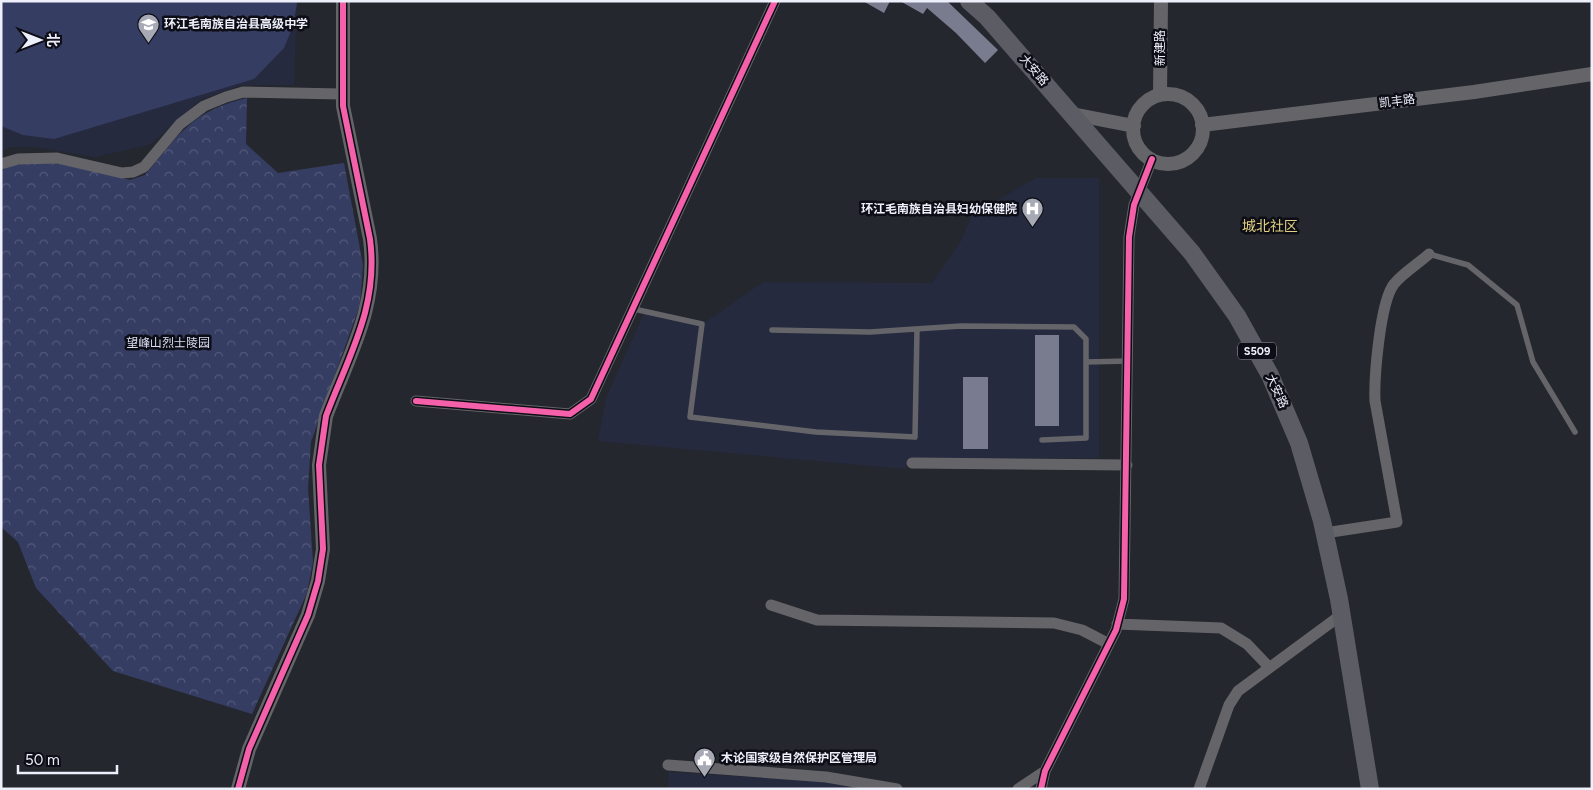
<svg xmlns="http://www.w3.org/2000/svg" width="1593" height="790" viewBox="0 0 1593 790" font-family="Figtree,'Noto Sans SC',sans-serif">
<defs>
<pattern id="park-crowns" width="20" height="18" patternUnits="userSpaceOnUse" patternTransform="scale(1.25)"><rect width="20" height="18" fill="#363d63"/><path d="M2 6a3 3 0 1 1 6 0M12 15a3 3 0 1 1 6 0" fill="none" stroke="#53597a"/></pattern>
</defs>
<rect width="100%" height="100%" fill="#25272f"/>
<!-- built -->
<path fill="#262a3f" d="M1,1H297L294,85H242L200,100L151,144L96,157L34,147H11L1,151Z
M1036,178H1099V458H907L906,469L598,441L606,398L646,309L706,322L763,282L932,283L961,241L972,215Z
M669,772L814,781L865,789H668Z"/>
<!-- park -->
<path fill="url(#park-crowns)" d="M247,98L246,144L278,173L344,163L363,265L360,305L311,442L308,488L313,562L307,593L252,714L113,671L36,588L18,542L1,527V171C34,151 95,172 130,180L145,175C179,135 191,111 247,98Z"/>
<!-- pitch -->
<path fill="#363d63" d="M1,1H297V3L293,26L284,48L254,79L54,139L23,135L1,126Z"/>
<!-- building -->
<path fill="#797c8e" d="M863,1H890L884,13Z
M900,1H947L998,50L985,63L956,33L927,8L923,14Z
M1035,335H1059V426H1035Z
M963,377H988V449H963Z"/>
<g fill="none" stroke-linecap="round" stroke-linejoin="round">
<!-- service -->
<path stroke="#656569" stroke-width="5.5" d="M1429,254L1468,265L1517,305L1533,362L1575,432
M634,309L702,324L690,417L816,432L915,437L917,329
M772,330L870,332L961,326L1074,327L1086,339V438L1042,440
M1086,362L1128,361"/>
<!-- minor -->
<path stroke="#656569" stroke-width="11" d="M1,164L18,159L57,158L122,173L133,172L144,167L180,124L204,106L226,97L243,92L341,94
M416,401L570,414L591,399L775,1
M912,463L1127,465
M1325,533L1397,522L1375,401C1374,377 1380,302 1394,284C1403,273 1418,264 1429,254
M771,605L817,620L1054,623L1082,630L1109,644
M1117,624L1221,628L1247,644L1269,667
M668,765L826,777L897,789
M1018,789L1045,771
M1041,789L1045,771L1116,630L1124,599L1129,237L1134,205L1152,159
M1199,789L1229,705L1238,691L1341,615"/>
<!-- tertiary -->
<path stroke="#656569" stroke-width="14" d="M1133 129a35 35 0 1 1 70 0a35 35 0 1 1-70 0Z
M1160,95L1161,1
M1072,114L1134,126
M1202,125L1474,92L1592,74
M238,789L249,749L308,615L318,581L323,549L319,465L326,416C349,355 379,306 370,239L343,106V1"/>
<!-- primary -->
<path stroke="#5c5d64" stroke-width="18" d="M969,1L987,17L1192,253L1237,316L1270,375L1299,443L1322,521L1339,599L1370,789"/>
<defs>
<path id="cycleway" d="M416,401L570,414L591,399L775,1
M238,789L249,749L308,615L318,581L323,549L319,465L326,416C349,355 379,306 370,239L343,106V1
M1041,789L1045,771L1116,630L1124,599L1129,237L1134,205L1152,159"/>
</defs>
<!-- cycleway casing -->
<use href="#cycleway" stroke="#0c0d15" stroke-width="9"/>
<!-- cycleway -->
<use href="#cycleway" stroke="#f560ab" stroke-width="6"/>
</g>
<!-- icons -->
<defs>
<symbol id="school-pin" viewBox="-11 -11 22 30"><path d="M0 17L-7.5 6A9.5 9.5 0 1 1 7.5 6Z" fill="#a7a9b4" stroke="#0c0d15"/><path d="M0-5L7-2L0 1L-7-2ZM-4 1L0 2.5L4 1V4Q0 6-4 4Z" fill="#fff"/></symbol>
<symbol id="hospital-pin" viewBox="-11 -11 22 30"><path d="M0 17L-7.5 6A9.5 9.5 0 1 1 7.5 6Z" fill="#a7a9b4" stroke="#0c0d15"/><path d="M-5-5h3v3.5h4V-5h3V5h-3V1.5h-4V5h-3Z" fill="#fff"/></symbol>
<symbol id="civic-pin" viewBox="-11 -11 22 30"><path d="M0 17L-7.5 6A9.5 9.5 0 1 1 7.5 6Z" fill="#a7a9b4" stroke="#0c0d15"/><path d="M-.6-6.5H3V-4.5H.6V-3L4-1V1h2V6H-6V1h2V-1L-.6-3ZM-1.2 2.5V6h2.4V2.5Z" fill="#fff"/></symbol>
</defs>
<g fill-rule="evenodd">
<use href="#school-pin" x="136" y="12" width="25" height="34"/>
<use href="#hospital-pin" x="1020" y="196" width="25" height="34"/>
<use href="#civic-pin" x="692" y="746" width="25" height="34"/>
</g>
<g text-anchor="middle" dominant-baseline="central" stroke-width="5" stroke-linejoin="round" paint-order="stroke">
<!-- shield labels -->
<rect fill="#0c0d15" stroke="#aaabb6" stroke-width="1" x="1238" y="342.5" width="38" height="17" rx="4"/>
<g font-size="11" font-weight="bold" fill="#edeffb">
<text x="1257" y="351">S509</text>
</g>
<!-- poi labels -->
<g font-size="12" font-weight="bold" fill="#edeffb" stroke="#0c0d15" text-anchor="start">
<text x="164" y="24">环江毛南族自治县高级中学</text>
<text x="1017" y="209" text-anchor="end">环江毛南族自治县妇幼保健院</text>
<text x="721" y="758">木论国家级自然保护区管理局</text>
</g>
<!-- street labels -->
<g font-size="12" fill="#edeffb" stroke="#0c0d15">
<text transform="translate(1160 48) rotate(-90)">新建路</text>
<text transform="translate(1034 70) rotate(49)">大安路</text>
<text transform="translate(1397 101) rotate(-7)">凯丰路</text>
<text transform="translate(1277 391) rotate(65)">大安路</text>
</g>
<!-- park labels -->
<g font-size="12" fill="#d9def2" stroke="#0c0d15">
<text x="168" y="343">望峰山烈士陵园</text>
</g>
<!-- neighbourhood labels -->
<g font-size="14" fill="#e3d082" stroke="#0c0d15">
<text x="1270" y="226">城北社区</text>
</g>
</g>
<!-- border -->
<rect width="1593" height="790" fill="none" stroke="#edeffb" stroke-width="5"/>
<!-- north arrow -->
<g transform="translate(40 40) rotate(90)" stroke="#0c0d15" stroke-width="4" paint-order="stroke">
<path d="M0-4L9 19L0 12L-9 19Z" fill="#edeffb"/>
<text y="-8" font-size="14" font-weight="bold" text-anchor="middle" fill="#edeffb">北</text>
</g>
<!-- scale -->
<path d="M18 765v8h99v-8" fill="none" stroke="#edeffb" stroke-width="2.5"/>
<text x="25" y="765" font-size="15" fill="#edeffb" stroke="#0c0d15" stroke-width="4" paint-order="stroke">50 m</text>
</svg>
